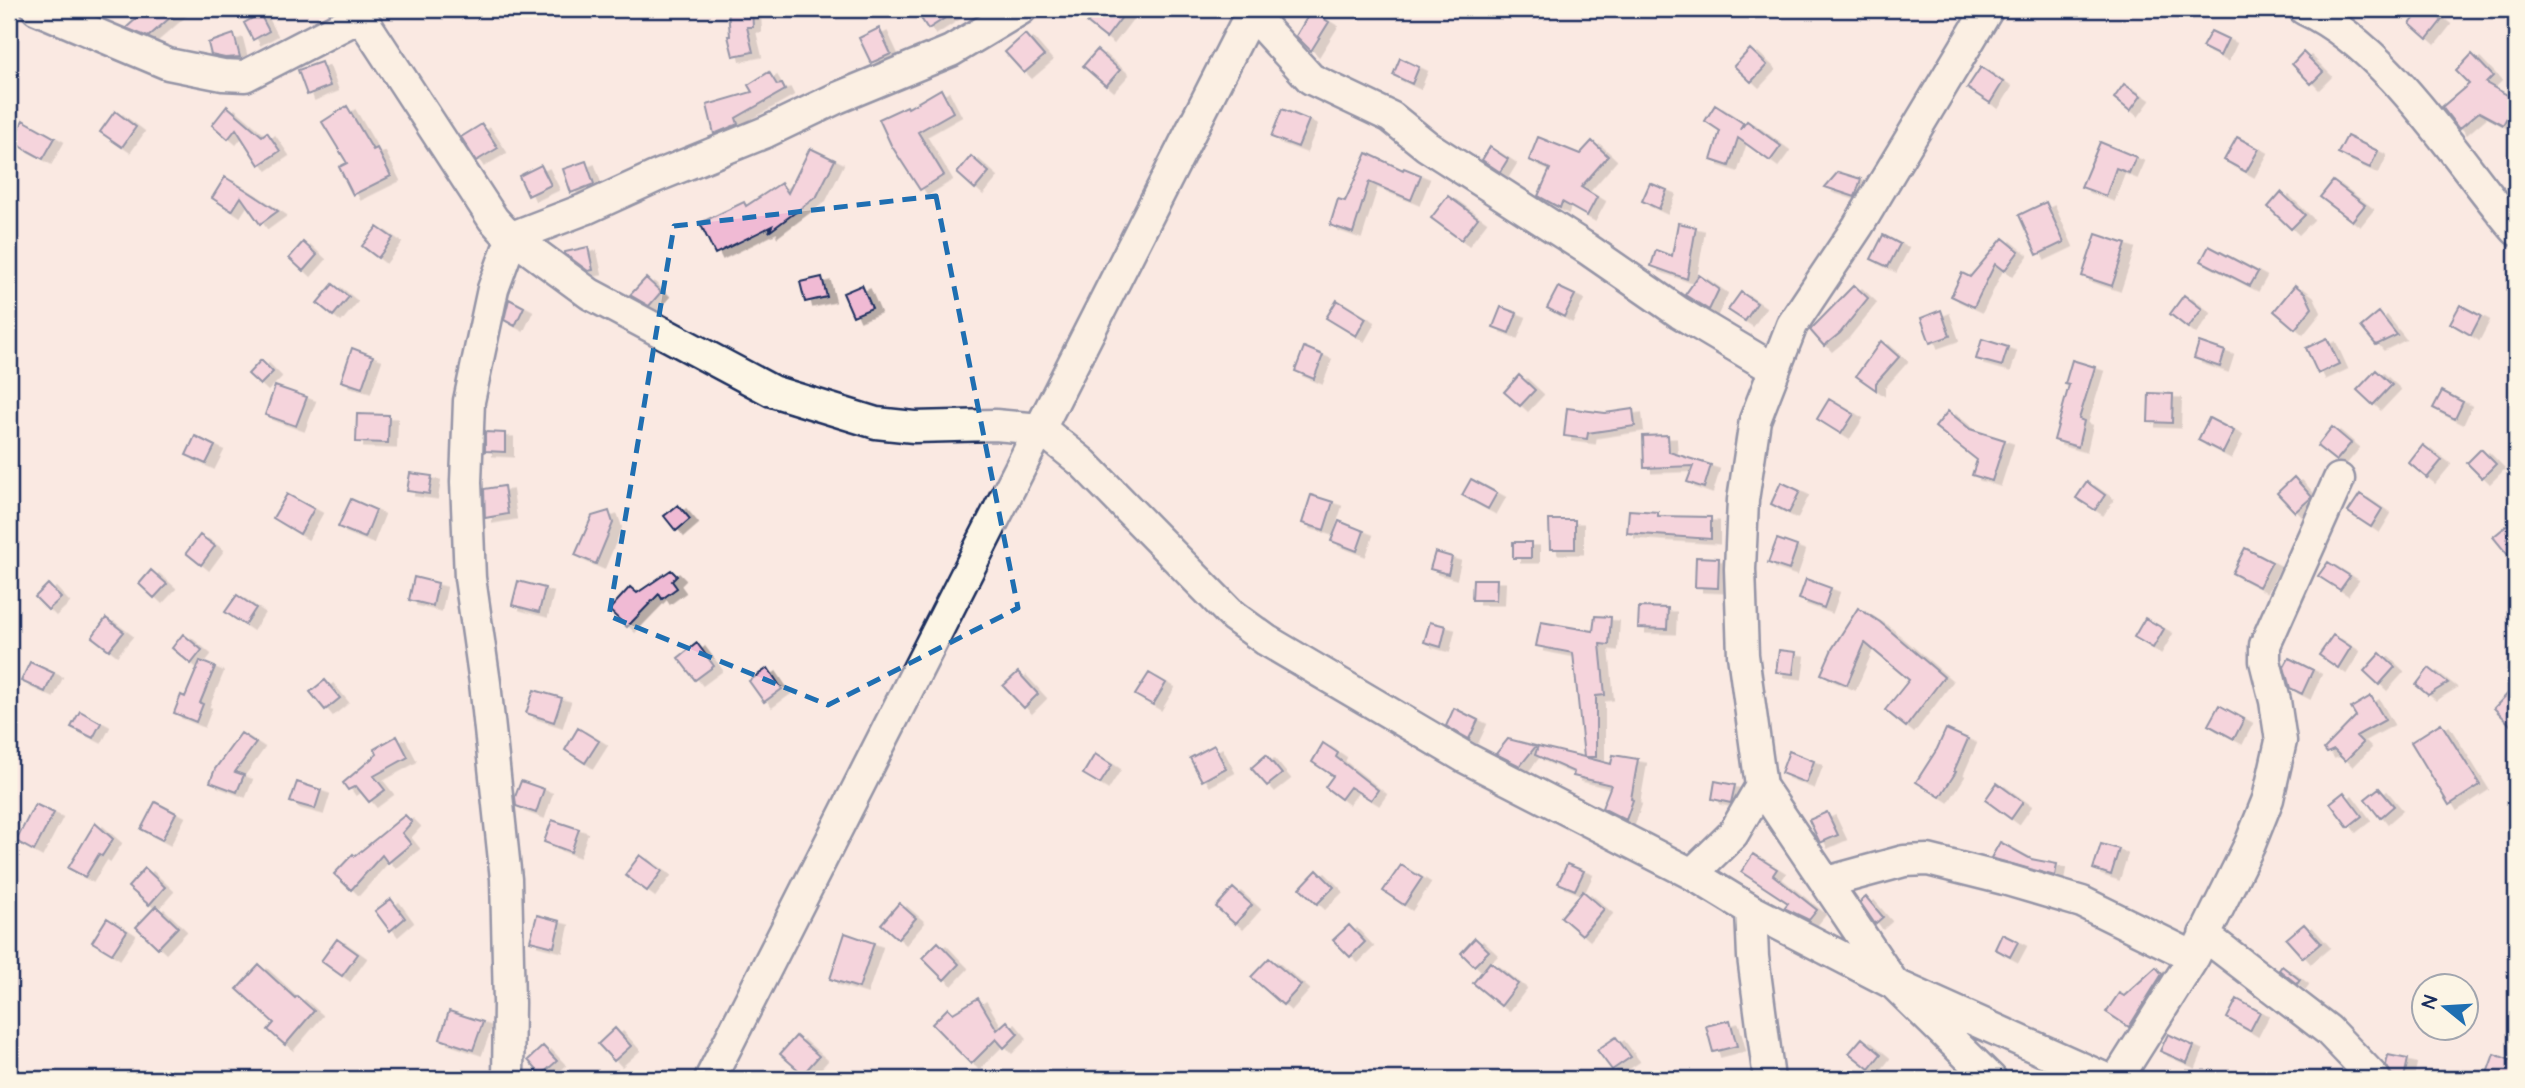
<svg xmlns="http://www.w3.org/2000/svg" width="2525" height="1088" viewBox="0 0 2525 1088" font-family="'Architects Daughter',sans-serif">
<defs>
<filter id="shadow"><feDropShadow dx="8" dy="4.5" stdDeviation="0" flood-color="#0004"/></filter>
</defs>
<rect width="100%" height="100%" fill="#fae9e2"/>
<filter id="ink" filterUnits="userSpaceOnUse"><feTurbulence type="fractalNoise" baseFrequency=".0143" numOctaves="2"/><feDisplacementMap in="SourceGraphic" scale="14" xChannelSelector="R" yChannelSelector="G"/><feConvolveMatrix kernelMatrix="1 2 1 2 8 2 1 2 1" color-interpolation-filters="sRGB"/></filter>
<g filter="url(#ink)">
<!-- building -->
<path fill="#f0bad4" stroke="#1b2f5e" stroke-width="2" filter="url(#shadow)" d="M147,9H180L148,37L126,28Z
M752,9L753,27H747L753,52L733,56L728,36H730L728,10Z
M915,9H959L928,29Z
M1097,9H1128L1106,38L1087,23Z
M2422,9H2428L2442,20L2427,39L2410,24Z
M1311,11L1329,22L1311,51L1296,36Z
M260,14L269,31L253,40L244,23Z
M879,28L891,54L871,63L859,38Z
M2211,31L2228,39L2220,56L2202,47Z
M234,34L240,57L225,58L211,55L208,43Z
M1025,34L1044,56L1024,73L1005,52Z
M1750,49L1767,65L1751,82L1734,66Z
M1097,50L1120,70L1106,86L1083,66Z
M2303,52L2323,72L2311,84L2292,64Z
M2472,54L2493,76L2486,83L2516,100L2503,125L2479,112L2459,129L2442,107L2469,84L2456,71Z
M1400,58L1419,67L1412,84L1393,75Z
M321,62L330,86L307,95L298,70Z
M1981,67L2003,82L1990,103L1967,88Z
M769,72L777,85L782,84L785,90L736,118L738,124L714,134L707,105L752,92L748,85Z
M2124,84L2141,96L2130,111L2114,98Z
M941,89L953,112L918,132L944,175L920,190L891,145L879,119L907,106L908,108Z
M1715,105L1743,123L1740,130L1747,121L1781,146L1770,161L1738,138L1729,166L1711,160L1720,131L1705,121Z
M227,106L262,136L267,132L280,151L259,165L236,129L228,139L212,125Z
M347,106L373,150L377,148L391,176L353,195L339,167L347,163L322,122Z
M1282,109L1309,120L1298,147L1271,137Z
M115,111L136,127L122,147L100,132Z
M23,120L55,138L43,159L12,142Z
M482,124L498,148L476,161L461,137Z
M2347,136L2378,151L2370,168L2338,153Z
M1538,137L1580,154L1592,141L1608,156L1581,187L1597,197L1587,216L1562,202L1560,208L1538,196L1550,169L1529,160Z
M2237,137L2259,149L2246,172L2224,160Z
M2100,142L2136,157L2129,173L2116,168L2106,196L2081,187Z
M1490,147L1508,159L1500,172L1482,160Z
M810,148L835,160L817,196L769,232L772,226L715,254L700,223L744,202L746,206L781,183L788,193Z
M1367,153L1403,170L1404,168L1421,175L1411,200L1369,182L1353,233L1330,225L1338,199L1345,201Z
M971,156L989,172L975,189L957,173Z
M586,161L594,184L571,193L563,169Z
M541,165L551,185L528,196L519,176Z
M1838,172L1861,179L1855,197L1825,187Z
M225,177L246,190L278,211L260,224L241,197L232,211L212,198Z
M2333,181L2365,205L2352,221L2320,197Z
M1650,183L1667,190L1659,209L1642,201Z
M2281,192L2305,215L2291,229L2268,207Z
M1448,196L1478,218L1461,240L1431,218Z
M2046,202L2064,242L2037,255L2019,215Z
M1678,223L1696,227L1687,279L1651,266L1656,250L1672,256Z
M377,227L393,238L378,258L362,246Z
M2096,234L2126,244L2112,286L2082,276Z
M1883,235L1900,244L1888,267L1871,259Z
M2003,238L2019,251L2004,271L1995,264L1974,307L1951,296L1962,273L1970,277Z
M303,242L317,255L303,271L289,258Z
M2209,246L2258,272L2250,286L2201,261Z
M588,247L593,270L588,271L565,254V252Z
M1699,275L1719,289L1709,310L1685,295Z
M822,277L827,297L805,302L800,282Z
M646,278L661,292L649,306L630,295Z
M333,284L349,297L333,316L317,303Z
M862,285L872,308L853,316L843,293Z
M1854,285L1868,298L1840,333L1824,346L1810,330Z
M2295,285L2305,293L2312,308L2295,329L2274,311Z
M1558,287L1575,295L1564,317L1547,308Z
M1741,292L1757,303L1745,321L1728,310Z
M2184,295L2202,309L2188,328L2170,314Z
M509,299L524,307L515,326L504,320Z
M1337,300L1366,318L1356,336L1326,318Z
M2460,305L2481,316L2471,335L2450,323Z
M1501,307L1517,313L1509,333L1493,327Z
M1941,310L1950,336L1930,343L1921,318Z
M2379,312L2397,335L2376,345L2361,327Z
M2327,338L2339,364L2318,374L2306,348Z
M1982,339L2008,347L2002,366L1976,359Z
M1881,341L1899,357L1876,383V390L1856,376Z
M2199,342L2225,351L2220,367L2194,358Z
M1304,347L1323,355L1314,379L1295,371Z
M352,348L373,356L362,388L341,381Z
M261,360L273,372L260,385L248,374Z
M2072,360L2095,367L2079,419L2084,421L2078,447L2054,440L2069,385L2065,384Z
M2376,370L2392,385L2373,405L2357,390Z
M1519,375L1535,390L1520,406L1504,392Z
M275,386L307,397L296,426L265,415Z
M2442,391L2463,402L2455,419L2433,408Z
M2149,393L2173,394L2172,423L2148,422Z
M1829,399L1854,414L1841,434L1817,419Z
M1567,408L1605,413L1633,409L1635,426L1588,433L1587,439L1564,436Z
M1948,411L1970,429L2005,440L1992,481L1972,475L1977,460L1935,427Z
M357,414L389,415L388,443L356,442Z
M2209,418L2234,431L2223,453L2198,440Z
M2332,427L2351,443L2336,461L2317,446Z
M485,432L505,433V452L485,451Z
M1668,435L1669,452L1711,465L1704,488L1687,482L1693,466L1644,468L1643,436Z
M195,436L215,446L206,464L186,455Z
M2423,445L2442,460L2427,478L2409,463Z
M2481,449L2496,464L2482,478L2467,463Z
M410,473L432,476L429,494L407,491Z
M2294,477L2312,497L2295,512L2277,493Z
M1471,479L1497,493L1488,509L1462,495Z
M1781,482L1800,491L1789,513L1771,504Z
M2087,482L2105,495L2095,510L2076,498Z
M504,486L508,514L485,518L484,489Z
M287,494L314,509L300,534L273,518Z
M2360,494L2382,509L2371,527L2348,512Z
M1311,495L1333,502L1324,530L1302,523Z
M351,499L376,510L365,538L338,527Z
M678,505L690,519L676,531L664,516Z
M1629,510L1658,512V516L1711,517V539L1627,533Z
M609,511L613,523L596,564L575,555L592,516Z
M2516,518V565L2493,537Z
M1549,520H1575V549H1550Z
M1339,521L1364,531L1357,551L1331,541Z
M200,535L215,546L201,565L186,553Z
M1777,539L1797,546L1789,570L1768,563Z
M1513,542H1531V558H1513Z
M2245,548L2272,562L2259,587L2232,573Z
M1435,552L1452,557L1448,574L1430,569Z
M1696,557L1719,558L1718,588L1695,587Z
M2328,562L2350,576L2340,590L2318,576Z
M151,570L167,584L154,598L139,584Z
M671,570L677,576L672,581L677,588L662,599L659,594L627,627L609,610L630,587L637,593Z
M414,577L438,583L433,606L409,600Z
M1473,579H1497L1496,600H1472Z
M1806,579L1831,588L1824,608L1799,599Z
M518,581L545,588L539,612L512,605Z
M48,584L61,598L48,610L35,597Z
M237,595L256,608L245,625L225,612Z
M1639,607L1668,608L1667,629L1638,628Z
M1858,608L1880,622L1944,677L1906,727L1885,710L1909,680L1865,643L1847,685L1821,674L1832,649Z
M1595,616L1611,617L1609,645L1600,644L1605,695L1596,696V757H1584L1611,764L1613,755L1638,759L1631,799L1633,800L1626,820L1602,808L1611,785L1573,776L1574,772L1535,755L1538,746L1584,757L1573,653L1536,646L1541,622L1593,631Z
M106,618L124,632L109,650L92,637Z
M2145,618L2164,629L2153,648L2134,637Z
M1430,622L1446,626L1441,647L1424,642Z
M183,634L202,650L191,664L172,648Z
M2333,635L2351,647L2338,668L2319,655Z
M697,643L714,666L695,680L678,658Z
M1779,650L1796,652L1793,674L1776,672Z
M2380,653L2395,667L2379,685L2364,671Z
M2289,658L2313,670L2302,694L2290,688L2284,667Z
M200,661L215,667L200,703L203,704L196,722L174,713L181,695L185,697Z
M30,662L54,673L45,692L21,681Z
M768,668L782,689L764,702L749,681Z
M2429,668L2448,683L2428,695L2416,685Z
M1018,672L1038,694L1024,708L1003,686Z
M1149,673L1166,683L1153,705L1135,695Z
M325,680L340,698L325,710L310,692Z
M2516,685V731L2494,708Z
M534,690L562,698L554,722L526,713Z
M2371,696L2385,720L2356,736L2363,743L2345,761L2334,750L2327,753L2324,749L2356,716L2351,708Z
M2219,705L2244,719L2234,739L2208,725Z
M1454,708L1478,720L1469,739L1446,726Z
M80,711L101,723L93,738L71,727Z
M2441,723L2480,785L2449,805L2411,742Z
M578,728L599,741L585,763L565,750Z
M1946,729L1968,739L1954,771L1956,772L1940,797L1916,782L1937,749Z
M241,733L256,743L235,772L244,775L237,792L210,782L215,769Z
M397,736L408,757L374,776L385,790L369,802L356,786L348,790L343,783L377,754L374,749Z
M1508,739L1536,746L1520,766L1496,754Z
M1323,743L1338,753L1336,757L1378,790L1371,800L1350,787L1341,799L1325,787L1333,776L1312,762Z
M1214,745L1226,768L1202,781L1190,758Z
M1789,751L1814,761L1806,783L1781,773Z
M1095,754L1112,765L1100,784L1083,774Z
M1266,755L1282,774L1267,786L1251,768Z
M521,781L544,789L536,813L516,806L515,797Z
M1715,781L1735,785L1731,803L1712,799Z
M297,782L321,790L315,809L290,802Z
M1997,783L2023,802L2011,819L1985,800Z
M2379,788L2394,806L2380,818L2365,799Z
M2344,792L2362,816L2348,827L2330,803Z
M155,802L176,813L162,840L141,829Z
M35,804L54,813L34,851L16,841Z
M1827,812L1838,835L1820,843L1809,820Z
M405,815L412,822L402,833L411,844L388,863L382,855L351,890L334,874L353,854L355,856Z
M552,820L579,829L571,852L544,842Z
M95,823L113,839L102,856L99,854L85,877L68,868Z
M2000,842L2031,859L2057,864L2055,876L1991,858Z
M2101,844L2119,849L2111,875L2093,869Z
M1753,854L1777,869L1773,875L1817,910L1809,920L1784,908L1788,903L1741,872Z
M640,855L662,871L647,891L625,875Z
M1567,864L1584,871L1575,890L1558,883Z
M1401,865L1422,878L1404,905L1383,891Z
M145,868L165,887L149,905L128,887Z
M1317,870L1334,887L1317,904L1300,888Z
M1233,888L1252,905L1235,924L1216,907Z
M1583,891L1604,909L1582,935L1561,917Z
M1866,897L1883,917L1875,924L1860,902Z
M391,899L405,918L390,931L375,911Z
M899,903L916,918L898,939L881,924Z
M156,906L178,927L158,948L136,927Z
M537,915L560,921L554,947L530,941Z
M107,918L127,931L112,954L92,942Z
M2304,924L2321,943L2303,958L2286,939Z
M1349,925L1365,942L1350,957L1333,940Z
M845,933L874,943L859,988L830,979Z
M2002,934L2018,942L2010,957L1995,949Z
M1475,938L1489,951L1474,966L1461,953Z
M337,939L358,954L342,976L321,961Z
M938,942L959,964L944,980L922,958Z
M1269,958L1301,985L1283,1005L1251,977Z
M1490,962L1518,984L1501,1006L1473,983Z
M259,965L295,998L297,996L314,1011L285,1045L268,1030L274,1023L237,989Z
M2282,966L2300,980L2297,984L2279,970Z
M2156,967L2162,974L2129,1027L2106,1012L2119,993L2124,996Z
M978,998L997,1030L1007,1021L1018,1034L1004,1048L996,1039L971,1064L932,1024L948,1008L953,1013Z
M2237,999L2260,1012L2250,1031L2227,1018Z
M449,1011L483,1022L473,1050L440,1039Z
M1730,1020L1737,1046L1713,1052L1706,1026Z
M615,1028L631,1046L614,1061L598,1044Z
M2168,1034L2194,1046L2187,1063L2160,1051Z
M796,1036L819,1056L803,1074L780,1054Z
M1616,1037L1631,1057L1612,1070L1597,1050Z
M1862,1038L1881,1054L1869,1069L1849,1053Z
M543,1046L557,1061L541,1075L528,1060Z
M2494,1054L2516,1062L2511,1079H2485Z
M2388,1055L2408,1059L2404,1078L2392,1075L2386,1065Z"/>
<g fill="none" stroke-linecap="round" stroke-linejoin="round">
<defs>
<path id="minor" d="M37,9L168,64L223,75L245,76L359,17
M356,9L493,219L503,230L590,294L772,391L876,423L914,427L995,425L1041,429L1083,463L1233,616L1266,640L1466,758L1692,874L1751,910L1894,984L2106,1079
M1247,9L1311,79L1391,117L1427,146L1586,248L1680,313L1774,369
M1988,9L1858,226L1792,325L1755,420L1743,500L1740,569L1743,655L1761,786L1894,984L1991,1079
M2304,9C2389,48 2456,159 2516,230
M1692,874L1733,834L1761,786
M1827,882L1904,861L1928,860L2004,879L2082,902L2194,957
M1751,910L1753,957L1769,1079
M2204,935L2328,1030L2375,1079
M508,1079L509,1003L506,879L485,683L470,578L466,482L469,401L493,289L512,237L585,209L655,177L766,132L837,98L951,51L1021,9
M710,1079L1253,9
M2117,1079L2194,957L2250,844L2268,799L2281,741L2275,701L2265,661V645L2339,479"/>
</defs>
<!-- minor casing -->
<use href="#minor" stroke="#1b2f5e" stroke-width="35"/>
<!-- minor -->
<use href="#minor" stroke="#fcf5e5" stroke-width="30"/>
</g>
</g>
<!-- marked area -->
<path d="M0 0H2525V1088H0ZM936,196L1018,608L828,705L609,616L674,226Z" fill="#fae9e2" fill-opacity=".55" fill-rule="evenodd"/>
<path fill="none" stroke="#1f6fb2" stroke-width="5" stroke-dasharray="14 9" stroke-linejoin="round" d="M936,196L1018,608L828,705L609,616L674,226Z"/>
<!-- margin -->
<rect width="2525" height="1088" fill="none" stroke="#fcf5e5" stroke-width="35"/>
<rect x="18" y="18" width="2490" height="1053" fill="none" stroke="#1b2f5e" stroke-width="2.5" filter="url(#ink)"/>
<!-- north arrow -->
<g transform="translate(2445 1007) rotate(288)"><circle r="33" fill="#fcf5e5" stroke="#a2a6af" stroke-width="2"/>
<path d="M0-5L12 26L0 18L-12 26Z" fill="#1f6fb2"/>
<text y="-10" font-size="19" font-weight="bold" text-anchor="middle" fill="#1b2f5e">N</text>
</g>
</svg>
